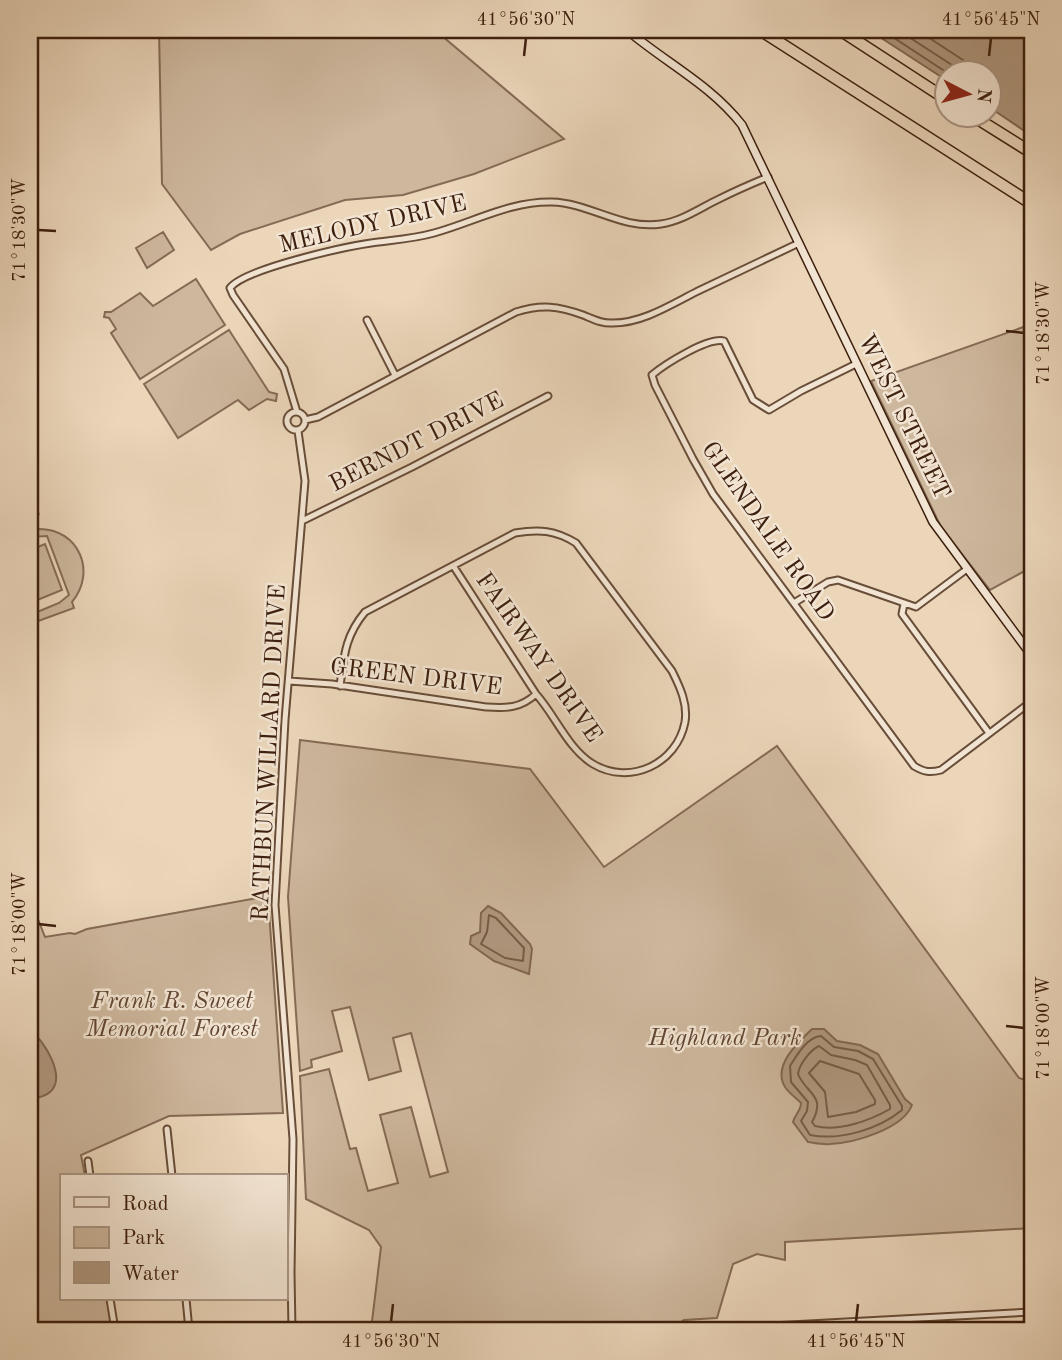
<svg xmlns="http://www.w3.org/2000/svg" width="1062" height="1360" viewBox="0 0 1062 1360" font-family="'Old Standard TT',serif">
<rect width="100%" height="100%" fill="#ebd6ba"/>
<filter id="stains"><feTurbulence type="fractalNoise" baseFrequency=".00286" numOctaves="4"/><feColorMatrix values="0 0 0 0 .2 0 0 0 0 .09 0 0 0 0 .02 0 0 0 .5 -.17"/></filter>
<radialGradient id="worn" r=".72"><stop offset=".6" stop-color="#630" stop-opacity="0"/><stop offset="1" stop-color="#630" stop-opacity=".3"/></radialGradient>
<!-- green -->
<path fill="#cdb79d" stroke="#856b55" stroke-width="2" d="M159,30H435L564,139L474,174L403,195L345,200L240,234L211,250L162,184Z
M163,232L174,250L147,268L136,248Z
M196,279L225,325L140,379L111,333L116,329L109,318L104,317L105,312H111L140,293L153,306Z
M1032,324V567L990,590L941,527L871,381Z
M229,330L269,392L277,394L276,401L267,399L249,410L238,400L178,438L144,384Z
M39,529C79,529 97,572 72,602L74,608L30,624V615L59,603L69,595L47,536L30,537V531Z
M45,544L62,590L30,603V550Z
M300,740L530,769L604,867L777,746L1019,1078L1032,1082V1228L785,1242V1260L757,1254L733,1264L717,1318L684,1320L670,1330H371L381,1247L369,1230L306,1199L300,1076L329,1069L350,1149L356,1148L368,1191L398,1183L380,1115L411,1107L430,1177L448,1172L411,1033L393,1038L401,1071L369,1080L350,1007L332,1011L342,1051L311,1060L312,1067L300,1071L288,897Z
M268,896L283,1113L169,1116L81,1155L85,1176H61V1299H107L112,1330H30V899L45,937L70,933L75,934L87,929Z"/>
<!-- water -->
<path fill="#b0987f" stroke="#826851" stroke-width="2" d="M869,30H1032V136L989,107L988,74H946V80Z
M488,906L501,913L530,944L532,949L529,974L494,961L470,944L471,936L480,932L481,913Z
M812,1029H824L837,1041L860,1045L878,1054L905,1099L912,1105C903,1129 854,1143 830,1144C823,1145 815,1143 808,1142L793,1122C795,1114 801,1111 801,1103C796,1098 789,1093 785,1087C772,1066 798,1042 812,1029Z
M30,1030C44,1040 67,1077 50,1092C45,1097 37,1098 30,1099Z"/>
<g fill="none" stroke-linecap="round" stroke-linejoin="round">
<!-- shore -->
<path stroke="#765c46" stroke-width="2" d="M882,30L949,74
M898,30L955,67L961,74
M917,30L963,60L972,74
M489,915L496,918L524,948L523,961L505,958L481,944L487,932Z
M821,1036L834,1047L858,1051L873,1059L902,1106V1110C879,1129 840,1141 810,1135L801,1121L807,1111L808,1102L791,1082L790,1066C797,1055 807,1037 821,1036Z
M819,1046L831,1055L855,1060L867,1065L890,1105V1109C869,1121 838,1132 815,1126L812,1122C827,1095 806,1094 798,1074C799,1065 810,1050 819,1046Z
M820,1061L859,1074L875,1100V1104L856,1112L828,1117L825,1092L809,1073Z"/>
<defs>
<path id="minor" d="M367,320L395,375
M856,364L801,391L769,410L753,400L724,341C708,337 665,364 652,375L655,385L693,459L713,494L914,766C924,772 930,773 941,770L1032,701
M287 421a9 9 0 1 1 18 0a9 9 0 1 1-18 0Z
M297,412L284,369L233,295L230,288C244,269 344,247 371,243C392,240 413,239 434,233C474,222 510,201 552,202C590,203 622,230 661,224C682,221 700,208 719,199C735,191 751,184 768,177
M305,420L318,417L516,312C541,304 558,306 583,315C593,319 602,324 613,323C643,323 672,304 698,291C732,275 766,259 799,243
M30,514H35
M302,521L412,467L548,396
M794,603L828,582L838,580L916,607L967,569
M904,604L902,614L989,733
M289,681L332,684L486,707C506,708 520,709 536,694
M340,686C344,656 345,636 365,612L515,533C539,529 555,530 576,543L672,671C680,687 688,704 685,722C677,764 630,786 593,764C568,749 555,715 536,694L454,567
M167,1129L172,1176
M88,1161L90,1176
M110,1299L115,1330
M186,1299L189,1330
M292,1330L291,1273L293,1139L275,905L285,720L305,481L298,431
M695,1330L1032,1312"/>
<path id="secondary" d="M627,30C666,63 711,85 742,125L933,522L1032,656"/>
<path id="motorway" d="M760,30L1032,204
M840,30L946,99
M973,116L1032,153"/>
</defs>
<!-- minor casing -->
<use href="#minor" stroke="#684d38" stroke-width="9"/>
<!-- secondary casing -->
<use href="#secondary" stroke="#3d1f0d" stroke-width="10"/>
<!-- motorway casing -->
<use href="#motorway" stroke="#3d1f0d" stroke-width="13"/>
<!-- minor -->
<use href="#minor" stroke="#f2e4d2" stroke-width="5"/>
<!-- secondary -->
<use href="#secondary" stroke="#f2e4d2" stroke-width="7"/>
<!-- motorway -->
<use href="#motorway" stroke="#ebd6ba" stroke-width="10"/>
</g>
<!-- ticks -->
<path fill="none" stroke="#3d1f0d" stroke-width="2.5" d="M524,56L526,38M989,56L991,38M38,230L56,231M1006,331L1024,333M38,924L56,926M1006,1026L1024,1028M391,1322L393,1304M856,1322L858,1304"/>
<g text-anchor="middle" dominant-baseline="central" stroke-width="5" stroke-linejoin="round" paint-order="stroke">
<!-- street labels -->
<g font-size="24" fill="#3d1f0d" stroke="#f2e4d2">
<text transform="translate(373 225) rotate(-13)">MELODY DRIVE</text>
<text transform="translate(903 417) rotate(64)">WEST STREET</text>
<text transform="translate(417 443) rotate(-27)">BERNDT DRIVE</text>
<text transform="translate(767 532) rotate(55)">GLENDALE ROAD</text>
<text transform="translate(538 658) rotate(55)">FAIRWAY DRIVE</text>
<text transform="translate(416 678) rotate(7)">GREEN DRIVE</text>
<text transform="translate(270 753) rotate(-87)">RATHBUN WILLARD DRIVE</text>
</g>
<!-- park labels -->
<g font-size="24" font-style="italic" fill="#614531" stroke="#f2e4d2">
<text x="172" y="1002">Frank R. Sweet<tspan x="172" dy="28">Memorial Forest</tspan></text>
<text x="725" y="1039">Highland Park</text>
</g>
</g>
<!-- margin -->
<rect width="1062" height="1360" fill="none" stroke="#ebd6ba" stroke-width="77"/>
<!-- legend -->
<rect x="60" y="1174" width="228" height="126" fill="#f2e4d2" stroke="#aa9583" stroke-width="2"/>
<rect x="74" y="1197" width="35" height="10" fill="#f2e4d2" stroke="#aa9583" stroke-width="2"/>
<text x="122" y="1210" font-size="21" fill="#3d1f0d">Road</text>
<rect x="74" y="1227" width="35" height="21" fill="#cdb79d" stroke="#aa9583" stroke-width="2"/>
<text x="122" y="1244" font-size="21" fill="#3d1f0d">Park</text>
<rect x="74" y="1262" width="35" height="21" fill="#b0987f" stroke="#aa9583" stroke-width="2"/>
<text x="122" y="1280" font-size="21" fill="#3d1f0d">Water</text>
<!-- north arrow -->
<g transform="translate(968 94) rotate(96)"><circle r="33" fill="#f2e4d2" stroke="#aa9583" stroke-width="2"/>
<path d="M0-5L12 26L0 18L-12 26Z" fill="#8f2418"/>
<text y="-10" font-size="19" font-weight="bold" text-anchor="middle" fill="#3d1f0d">N</text>
</g>
<rect x="38" y="38" width="986" height="1284" fill="none" stroke="#3d1f0d" stroke-width="2.5"/>
<g font-size="18" text-anchor="middle" fill="#3d1f0d">
<text x="526" y="25">41°56'30"N</text>
<text x="991" y="25">41°56'45"N</text>
<text transform="translate(19 230) rotate(-90)" y="6">71°18'30"W</text>
<text transform="translate(1043 333) rotate(-90)" y="6">71°18'30"W</text>
<text transform="translate(19 924) rotate(-90)" y="6">71°18'00"W</text>
<text transform="translate(1043 1028) rotate(-90)" y="6">71°18'00"W</text>
<text x="391" y="1347">41°56'30"N</text>
<text x="856" y="1347">41°56'45"N</text>
</g>
<rect width="100%" height="100%" filter="url(#stains)"/>
<rect width="100%" height="100%" fill="url(#worn)"/>
</svg>
